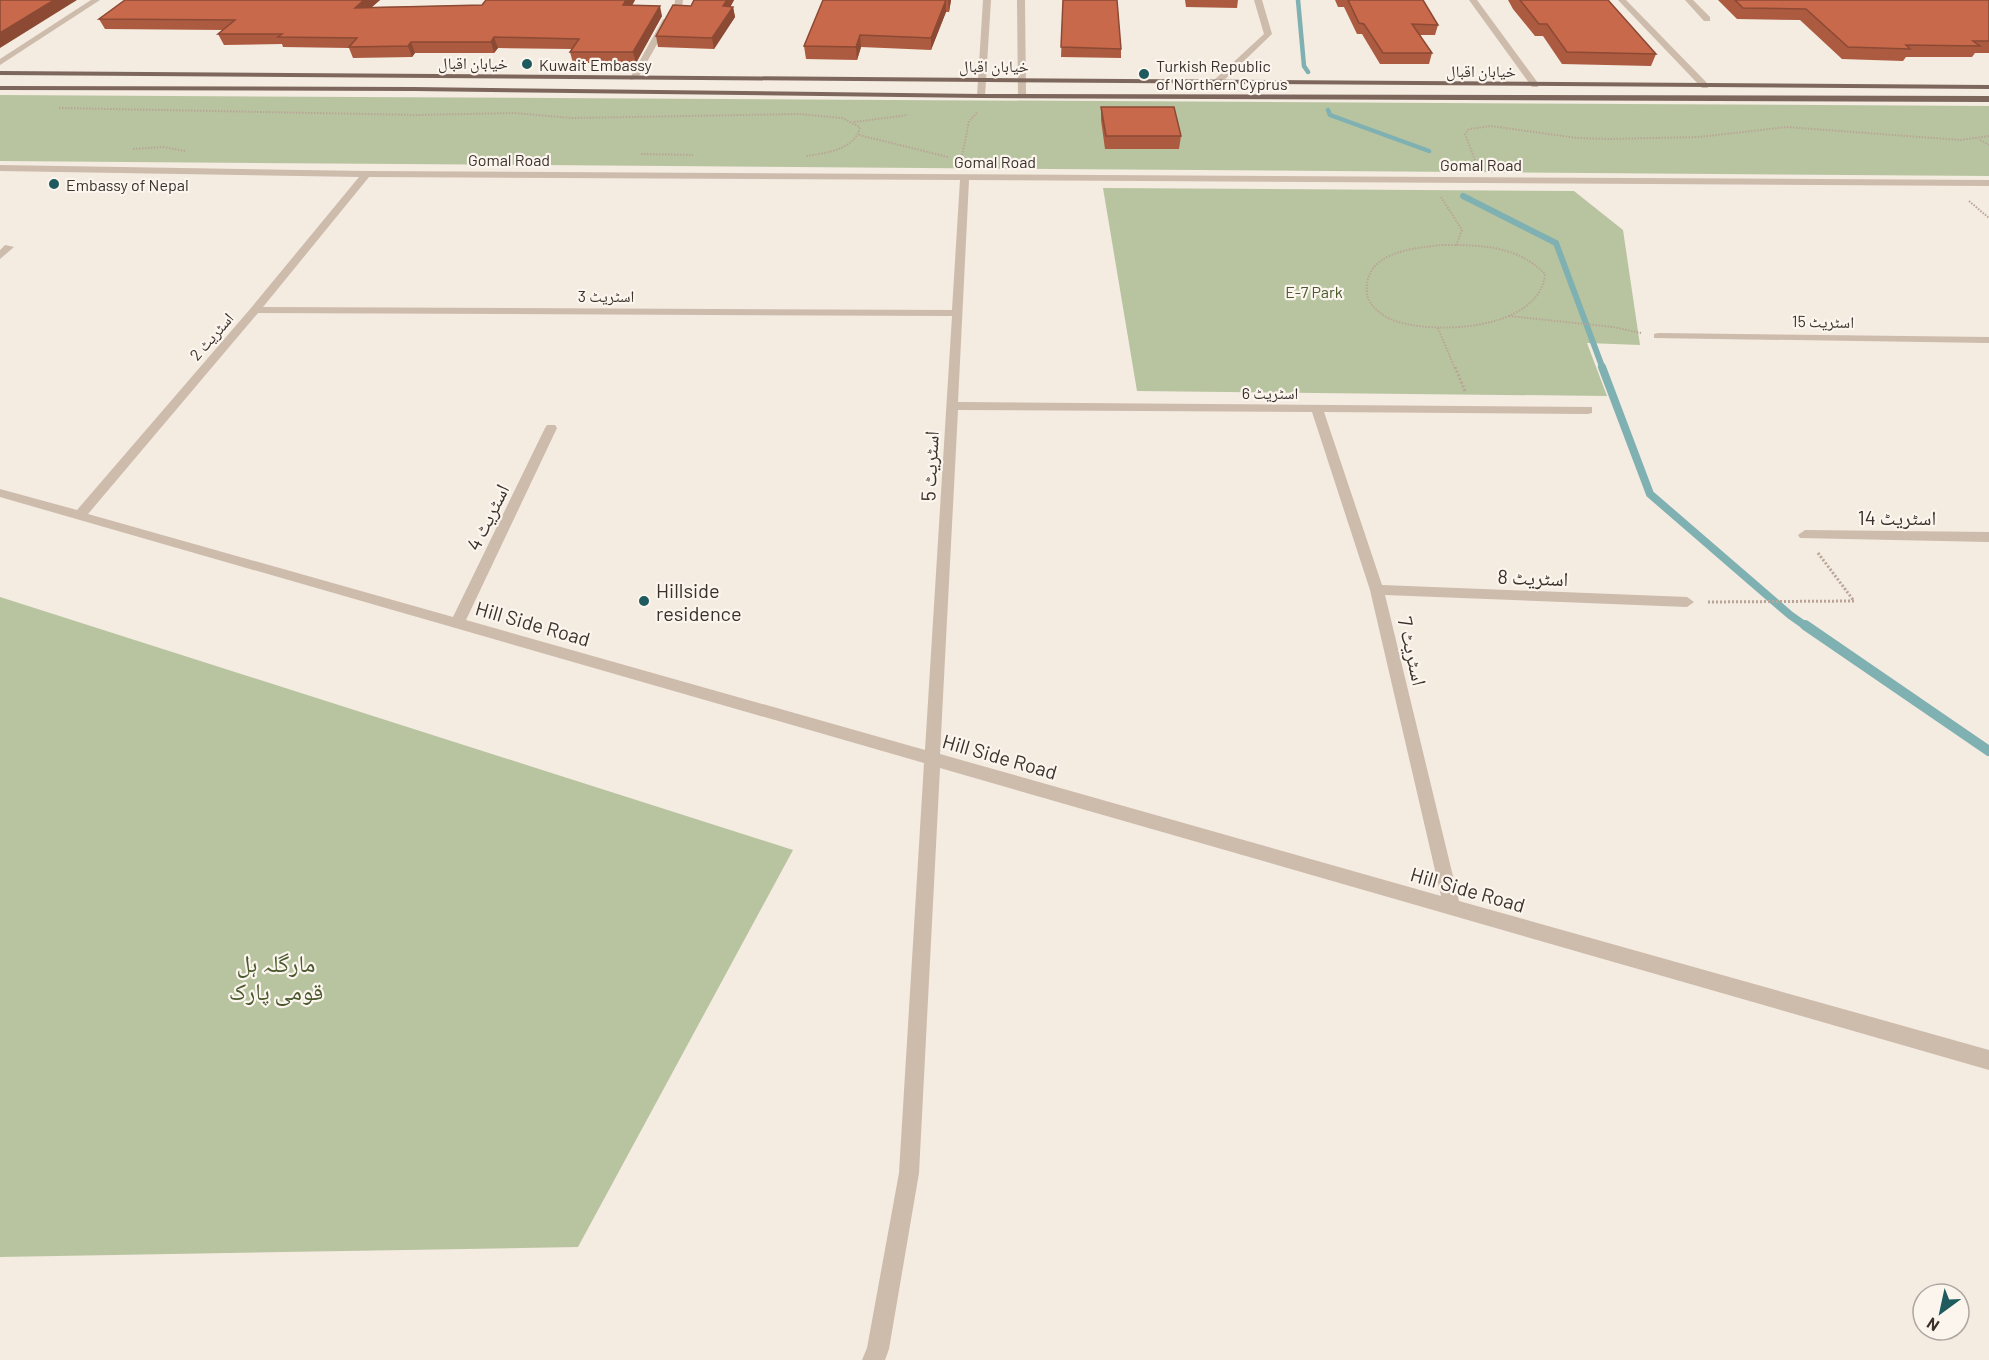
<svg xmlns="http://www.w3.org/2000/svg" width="1989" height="1360" viewBox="0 0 1989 1360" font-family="Barlow,'Noto Naskh Arabic',sans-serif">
<rect width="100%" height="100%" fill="#f4ebe1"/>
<!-- green -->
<path fill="#b8c4a0" d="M0,95L1989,106V176L0,161Z
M1103,188L1574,191L1623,230L1640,345L1587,343L1607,396L1137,391Z
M0,597L793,850L578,1247L0,1257Z"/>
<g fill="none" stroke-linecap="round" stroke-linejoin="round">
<!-- stream-far3 -->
<path stroke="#7fb0b2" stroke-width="4.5" d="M1298,0L1304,66L1308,72
M1328,110L1330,115L1429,151"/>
<!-- stream-far2 -->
<path stroke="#7fb0b2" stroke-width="6" d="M1463,196L1556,243L1603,369"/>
<!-- stream-far1 -->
<path stroke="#7fb0b2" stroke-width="8" d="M1602,367L1650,494L1790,615L1807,627"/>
<!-- stream -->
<path stroke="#7fb0b2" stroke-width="10" d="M1805,625L1989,751"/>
<!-- path-far1 -->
<path stroke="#b9a596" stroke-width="2" stroke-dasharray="1.5 1.5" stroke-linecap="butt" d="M59,108L417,115L514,113L572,118L799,114L842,118L860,127C855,150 826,153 806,156
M854,122L908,115
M859,135L948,157
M1980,140L1989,145
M133,149L164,147L185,151
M641,154L693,155
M961,161L969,121L977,113
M1476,163L1465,134L1469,129L1491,126L1577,138L1609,139L1699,137L1787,127L1960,140L1989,136
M1441,197L1462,230L1456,246
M1969,201L1989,218
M1442,245C1480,245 1517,245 1545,274C1540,331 1430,336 1390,319C1380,314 1368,305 1367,293C1363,252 1413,248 1442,245Z
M1509,316L1613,327L1641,333
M1438,328L1455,369"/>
<!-- path -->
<path stroke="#b9a596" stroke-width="3" stroke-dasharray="2 2" stroke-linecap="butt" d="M1455,367L1465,391
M1708,602L1854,601L1818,553"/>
<!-- minor -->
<path fill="#cdbbac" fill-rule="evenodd" d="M91,0H100L0,65V59Z
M675,0H683L681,12L674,10Z
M983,0H991L985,96L981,98L977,96Z
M1017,0H1025L1026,96L1022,98L1018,96Z
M1254,0H1262L1272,34L1219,85H1213V81L1264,34Z
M1469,0H1477L1538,83V87H1532Z
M1618,0H1626L1708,84V88H1702Z
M1685,0H1693L1710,17V21H1704Z
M663,19L670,21L638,78L631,80L630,78Z
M0,165L366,171L1989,180V186L969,180L958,402L1592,407V413L1588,414L1324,412L1382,585L1687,597L1694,602L1687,607L1385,595L1459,901L1989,1050V1070L940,768L919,1173L889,1349L885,1360H862L867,1348L899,1173L924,763L0,497V489L77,510L251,308L359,177L0,171ZM369,177L960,180L952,310L263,307ZM258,313L952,316L925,750L466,620L557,428L555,425H547L545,428L453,617L88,514ZM958,410L1312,412L1370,590L1441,896L940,754Z
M5,245L14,247L0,259V250Z
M1658,333L1989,337V343L1654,338V334Z
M1805,530L1989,532V542L1800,538L1798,535Z"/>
<!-- major -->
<path fill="#7d675c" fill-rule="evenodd" d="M0,71L1989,85V89L0,75Z
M0,86L414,87L981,94L1989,96V102L981,98L414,91L0,90Z"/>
</g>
<!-- wall -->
<path fill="#ac5a40" d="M125,0H380L372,7L482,5L486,0H635L632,6L662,16L636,63H573L570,52L572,49L498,48L494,53H415L412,57L353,58L349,48L283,47L282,44L224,45L218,34L223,30L105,29L99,19Z
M694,0H734L730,7H733L735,17L714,49L658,47L656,36L691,6Z
M823,0H951L949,12H946L931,50L861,47L857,60L806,59L804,46Z
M1063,0L1121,49V58L1061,57Z
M1185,0H1238L1237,8L1186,7Z
M1335,0H1423L1438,25L1435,35H1420L1432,53L1429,64H1380L1362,34H1357L1344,7H1338Z
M1508,0H1608L1656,54L1651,66L1562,64L1543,36H1535L1513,9Z
M1718,0H1989V53H1975L1972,57H1906L1903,61L1842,59L1800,20L1737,19Z
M1101,107L1181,136L1179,149H1105L1101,120Z"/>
<!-- shaded-wall -->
<path fill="#8c4a34" d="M54,0H77L0,48V33Z
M364,0H380L359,18L355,8Z
M626,0H635L625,16L623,5Z
M727,0H734L725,17L723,6Z
M946,0V12L931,50V38Z
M948,0H951L949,12Z
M660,6L662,16L636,63L633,52Z
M733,7L735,17L714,49L712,38Z
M860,35L861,47L857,60L856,47Z
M494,37L498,48L494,53L491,42Z
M411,42L415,53L412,57L408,46Z"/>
<!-- building -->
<path fill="#c8694b" stroke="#8c4a34" stroke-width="1.5" d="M0,0H54L0,33Z
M125,0H364L355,8L482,5L486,0H626L623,5L660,6L633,52H570L579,39L494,37L491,42H411L408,46L349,47L357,38L278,37L282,34H218L235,20L99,19Z
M694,0H727L723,6L733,7L712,38L656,36L673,5L691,6Z
M823,0H946L931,38L860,35L856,47L804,46Z
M1063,0H1117L1121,49L1061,47Z
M1348,0H1423L1438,25L1412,24L1432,53H1383L1364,24L1359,23Z
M1520,0H1608L1656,54L1567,52L1547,24H1539Z
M1735,0H1989V41H1973L1980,46L1906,45L1910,49L1848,47L1806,9L1743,8Z
M1101,107H1174L1181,136H1106Z"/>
<!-- markers -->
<g fill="#1f5a5e" stroke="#fbf5ee" stroke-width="2">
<circle cx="527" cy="64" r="6"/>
<circle cx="1144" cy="74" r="6"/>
<circle cx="54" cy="184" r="6"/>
<circle cx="644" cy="601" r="6"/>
</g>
<g text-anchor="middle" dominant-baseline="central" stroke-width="4.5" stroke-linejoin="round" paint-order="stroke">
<!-- far-street labels -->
<g font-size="16" fill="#3b302b" stroke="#fbf5ee">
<text x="473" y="62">خیابان اقبال</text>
<text x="994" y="65">خیابان اقبال</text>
<text x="1481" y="70">خیابان اقبال</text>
<text x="509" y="159">Gomal Road</text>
<text x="995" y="161">Gomal Road</text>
<text x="1481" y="164">Gomal Road</text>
<text x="606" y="295">اسٹریٹ 3</text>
<text transform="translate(1823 321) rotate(1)">اسٹریٹ 15</text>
<text transform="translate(211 336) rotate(-49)">اسٹریٹ 2</text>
<text x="1270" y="392">اسٹریٹ 6</text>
</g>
<!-- far-poi labels -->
<g font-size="16" fill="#3b302b" stroke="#fbf5ee" text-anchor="start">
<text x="539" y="64">Kuwait Embassy</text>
<text x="1156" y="65">Turkish Republic<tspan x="1156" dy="18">of Northern Cyprus</tspan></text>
<text x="66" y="184">Embassy of Nepal</text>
</g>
<!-- far-park labels -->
<g font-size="16" fill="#4a5a2e" stroke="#fbf5ee">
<text x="1314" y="291">E-7 Park</text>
</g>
<!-- street labels -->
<g font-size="20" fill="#3b302b" stroke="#fbf5ee">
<text transform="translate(929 466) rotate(-87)">اسٹریٹ 5</text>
<text transform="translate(487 517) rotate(-64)">اسٹریٹ 4</text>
<text x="1897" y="517">اسٹریٹ 14</text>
<text transform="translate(1533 577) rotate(2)">اسٹریٹ 8</text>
<text transform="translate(533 623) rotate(16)">Hill Side Road</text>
<text transform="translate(1413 651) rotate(77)">اسٹریٹ 7</text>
<text transform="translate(1000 756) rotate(16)">Hill Side Road</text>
<text transform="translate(1468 889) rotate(16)">Hill Side Road</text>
</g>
<!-- poi labels -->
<g font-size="20" fill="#3b302b" stroke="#fbf5ee" text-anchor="start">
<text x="656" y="590">Hillside<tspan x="656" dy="23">residence</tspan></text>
</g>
<!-- near-park labels -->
<g font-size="24" fill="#4a5a2e" stroke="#fbf5ee">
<text x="276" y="962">مارگلہ ہل<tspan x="276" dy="28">قومی پارک</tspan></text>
</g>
</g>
<!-- north arrow -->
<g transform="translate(1941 1312) rotate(213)"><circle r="28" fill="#fbf5ee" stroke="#aea6a0" stroke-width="1.5"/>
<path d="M0-4.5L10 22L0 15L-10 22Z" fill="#1f5a5e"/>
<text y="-9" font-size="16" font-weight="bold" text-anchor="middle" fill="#3b302b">N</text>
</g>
</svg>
